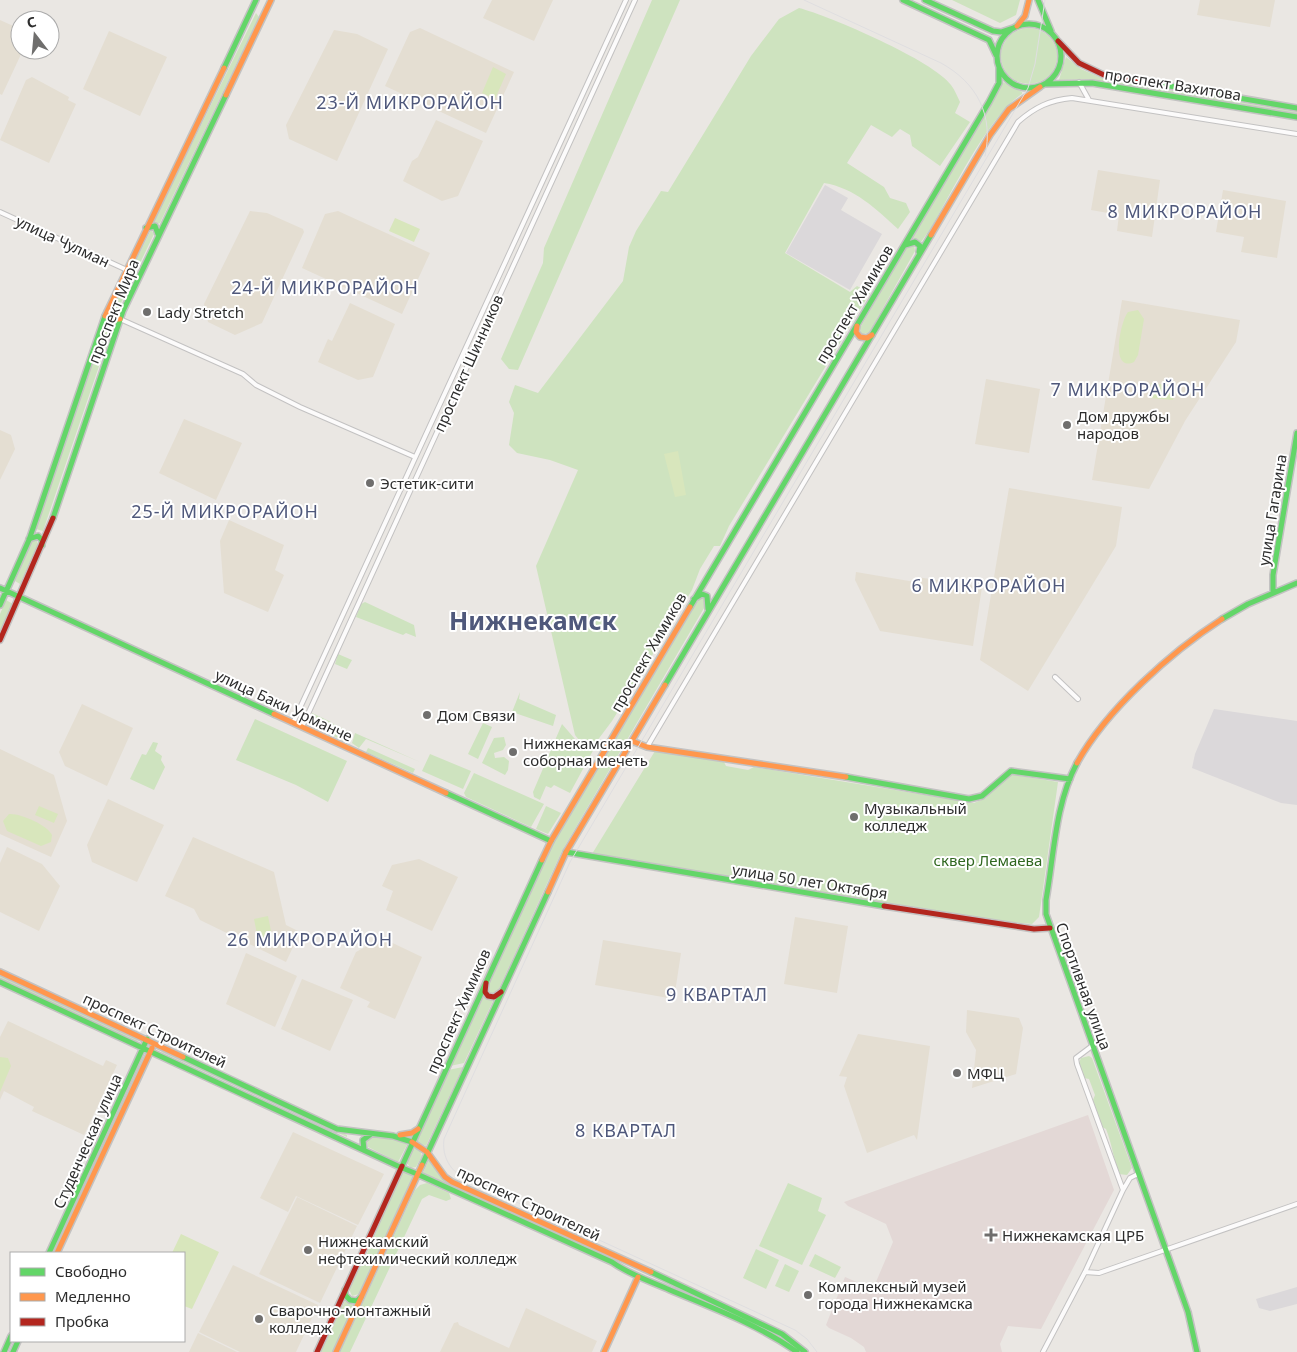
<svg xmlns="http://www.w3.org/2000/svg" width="1297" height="1352" viewBox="0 0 1297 1352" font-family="'Noto Sans',sans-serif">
<rect width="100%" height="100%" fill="#eae7e3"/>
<!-- industrial -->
<path fill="#dbd8da" d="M825,185L848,198L841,210L882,234L850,290L786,253Z
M1214,709L1297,721V805L1281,803L1192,768L1195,754Z
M1297,1287V1304L1270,1311L1259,1308L1256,1299Z"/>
<!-- education -->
<path fill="#e4ded2" d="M492,0H553L534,41L483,18Z
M1200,0H1275L1270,27L1197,15Z
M0,20L20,29V50H23L2,95L0,94Z
M420,28L514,72L486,133L385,86L410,32Z
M334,30L357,34L388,49L337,161L289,139L286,125Z
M109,31L167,57L140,116L83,89Z
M32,77L69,97L68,100L76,104L49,163L0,140L26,80Z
M436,120L483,141L458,196L442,201L403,181L412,161L418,157Z
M1098,170L1160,180L1152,237L1117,231L1119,215L1091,210Z
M1223,190L1286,201L1277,258L1241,252L1244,237L1216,232Z
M250,211L267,213L303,229L304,232L262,323L235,335L208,322L204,304Z
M338,211L430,253L402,314L302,268L325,214Z
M1122,300L1240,320L1236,342L1185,421L1149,489L1092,480Z
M350,303L395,324L373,377L358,380L318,362L328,339L332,341Z
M986,379L1040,389L1029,453L975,444Z
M184,419L242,443L216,500L159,473Z
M0,430L11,435L15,449L0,480Z
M1009,488L1122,507L1116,546L1028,691L980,660Z
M229,520L284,545L275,570L284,575L268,612L224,593L220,541Z
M856,572L915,582L917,577L982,587L973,646L880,631L855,580Z
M82,704L133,728L107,786L65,766L59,752Z
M0,749L54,775L67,821L51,857L0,834Z
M108,799L164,825L137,882L92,862L87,845Z
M193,837L274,872L286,925L300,932L286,962L200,920L194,909L165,896Z
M7,847L42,864L60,886L39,931L0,912V863Z
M419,859L458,877L432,931L386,910L393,891L382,886L392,865Z
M795,917L848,926L837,993L784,984Z
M382,938L422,957L395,1019L367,1007L370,1002L340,988L356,952Z
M603,940L681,953L674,999L595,985Z
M246,953L297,976L275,1027L226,1004Z
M302,979L353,1000L330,1051L281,1029Z
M967,1010L1019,1018L1023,1028L1016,1074L972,1088L976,1050L966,1032Z
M8,1021L103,1066L106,1060L117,1065L84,1135L32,1111L34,1107L4,1091L0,1100V1037Z
M858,1034L930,1046L917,1140L914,1135L867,1153L844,1086L847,1077L839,1076Z
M293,1132L384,1174L358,1225L296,1196L288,1212L260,1198Z
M297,1197L357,1226L320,1303L259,1274Z
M233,1265L318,1305L296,1352H240L199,1332Z
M526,1308L597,1341L592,1352H440L454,1323L458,1322L459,1325L509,1348Z
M198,1333L237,1352H189Z"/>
<!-- medical -->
<path fill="#e3d8d6" d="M1088,1115L1114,1190L1041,1329L1008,1326L1000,1344L1002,1352H866L864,1347L851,1338L829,1328L826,1325L845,1277L873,1289L893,1242L886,1224L848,1206L844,1202Z"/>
<!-- green -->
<path fill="#cee3bf" d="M652,0H680L518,370L509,369L501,359L543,263L544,248Z
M952,0H1020L1016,15L1000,23Z
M799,8C830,16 934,61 951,85C955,90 957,96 960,102L955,113L970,122L940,166L912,146L910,135L900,129L892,137L871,125L847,163L884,187L890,198L906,203L910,212L898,229C876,209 855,188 824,183L785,253L850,292L857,286L870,293L729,526L720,546H714L700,569L692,590L612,721L597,741L582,744L575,735L536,566L578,470L550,460L517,453L509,445L514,413L509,402L515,385L538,393L623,281L629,247L636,231L661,191L668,192L751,56L779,19Z
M256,13L259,17L160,223L156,225L154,221Z
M1001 56a28 28 0 1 1 56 0a28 28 0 1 1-56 0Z
M1066,57L1081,69L1106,80L1297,112V114L1088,79L1059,80Z
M1003,82L1022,92V94C989,115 952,192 931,228L921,242L911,237Z
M151,230L154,234L117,311L114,313L112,308Z
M914,244L915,251L869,333L861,334L860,328L907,246Z
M107,324H111L112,328L43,531L36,529L56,462Z
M36,539L38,544L20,584L15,581L32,541Z
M700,597H704L707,603L562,851L497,993L493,995L488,993V987L549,850Z
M6,600L13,604L0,631V614Z
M365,602L414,625L416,637L406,633L403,635L356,617L361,604Z
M338,654L352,660L347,669L335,664Z
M520,692L519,699L556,715L553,726L512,712Z
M312,713L331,722L326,731L313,726L310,720Z
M255,719L347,761L328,802L296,785L236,760Z
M332,723L352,733L348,741H343L328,733Z
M483,723L492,727L478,759L468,754Z
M562,724L581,746L596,745L570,793L554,785L551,788L546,786L540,800L534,797L533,792Z
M355,733L420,762L366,739L359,748L352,743Z
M504,737L506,745L503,750L494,753L495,758L504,757L509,761L508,770L505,775L482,763L494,738Z
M153,742L158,743L155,751L162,756L161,760L165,767L154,790L130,779L142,754L146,755Z
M368,748L415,769L413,773L366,752Z
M655,751L724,762L726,766L748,770L754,767L974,803L986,798L1009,774L1058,782L1039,917L1032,924L962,917L592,854Z
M430,754L471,771L463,789L422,771Z
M474,773L544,804L531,827L466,797L464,793Z
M546,806L561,813L548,834L536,829Z
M0,976L138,1039L137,1042L0,979Z
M484,996L493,1001L464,1063L450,1066Z
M162,1051L347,1135V1137L161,1052Z
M143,1056L145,1059L67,1225L65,1224Z
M1089,1056L1092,1058L1132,1168L1127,1175L1119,1174C1113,1157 1112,1144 1106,1129L1102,1127L1093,1100L1095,1095L1089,1079L1084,1078L1079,1063L1081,1058Z
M463,1067L426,1146L417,1142L448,1070Z
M375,1136L394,1137L408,1143L398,1162L368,1147L367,1139Z
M416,1148L420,1150L422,1156L416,1167L411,1168L406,1162L410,1152Z
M429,1159L443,1178L451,1184L618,1260L616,1262L423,1173Z
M402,1171L413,1176L359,1294L352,1296L349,1289L366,1256Z
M427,1183L449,1193L451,1199L446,1201L429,1195L422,1199L350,1352H340L415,1190L420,1185Z
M788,1183L822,1198L818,1211L826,1215L802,1265L759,1246Z
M756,1249L779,1260L766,1289L743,1278Z
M815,1254L841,1267L835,1278L809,1266Z
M785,1264L799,1271L789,1292L775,1286Z
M345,1301L354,1305L333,1352H321Z"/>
<!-- pitch -->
<path fill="#d8e6bc" d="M493,67L506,74L495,99L482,93Z
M395,218L420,229L414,242L389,231Z
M1138,310L1144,319L1138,355L1134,362C1109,373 1121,320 1128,312Z
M1151,383L1175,386L1173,400L1150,398Z
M678,451L686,495L675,497L664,454Z
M39,806L58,814L54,823L35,815Z
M9,814C20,813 48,825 52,835L51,842L41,846L7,831L3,821Z
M268,916L273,941L259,944L254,919Z
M0,1057L8,1058L11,1066L0,1092Z
M181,1234L219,1252L192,1309L184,1306V1253H172Z"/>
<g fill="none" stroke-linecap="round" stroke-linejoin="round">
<defs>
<path id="street" d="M1079,82L1089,100
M0,212L127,270
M120,319L243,374L256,385L300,407L415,457
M1055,677L1078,699
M293,723L626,0
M302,727L635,0
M647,747L1018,122C1035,107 1050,100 1072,98L1297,134
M1092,1046L1076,1058L1077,1064L1123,1190
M1085,1272L1099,1273L1297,1204
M1043,1352L1085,1272L1123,1190L1130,1178L1138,1174"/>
<path id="fast" d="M903,0L989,40L996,55
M925,0L993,31L1001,32L1013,28
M1038,0L1051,31
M997 56a32 32 0 1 1 64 0a32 32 0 1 1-64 0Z
M224,68L256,0
M1045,84L1092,83L1297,117
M1158,84L1297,108
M146,228L155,226L158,234
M905,245L915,242L920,246L919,252
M53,518L123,311L226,95
M29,539L38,536L42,540V545
M0,588L274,714
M1273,592V575L1297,433
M694,599L702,594L707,596L708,609
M0,605L29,540L105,316
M690,607L989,102L999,83V68
M1222,619L1248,604L1297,583
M665,685L931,235
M1077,763C1055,804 1054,855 1046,900V914L1188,1312L1197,1352
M846,777L969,799L982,796L1011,771L1070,779
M446,793L551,841
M566,852L884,906
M0,982L400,1167
M183,1057L337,1129L393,1136L412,1142
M364,1150L363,1140L371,1134
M422,1165L548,892
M402,1166L542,860
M400,1167L417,1174
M417,1174L612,1262C630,1275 650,1281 670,1290C713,1308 759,1325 797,1352
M49,1253L147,1039
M651,1272L782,1334L805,1352
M345,1290V1295L350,1300L357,1301L361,1297
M4,1352L11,1336
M13,1352L18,1341"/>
<path id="slow" d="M1017,26L1025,16L1029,0
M226,95L271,0
M931,235L990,135L1009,109L1040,87
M107,312L110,319H120
M105,316L224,68
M857,326L856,332L860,337L867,338L872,335
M274,714L446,793
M632,741L647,747L846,777
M1077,763C1107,709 1171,652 1222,619
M542,860L551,841L690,607
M548,892L566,852L665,685
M0,972L183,1057
M400,1135L412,1133L418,1129
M412,1142L427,1152
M427,1152L445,1177L452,1182L651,1272
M57,1253L152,1048
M336,1352L422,1165
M604,1352L638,1277"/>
<path id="jam" d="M1058,41L1079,63L1104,75L1158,84
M0,640L53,518
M884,906L1034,929L1050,928
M486,983L485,992L488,996L494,997L501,992
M317,1352L402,1166"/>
</defs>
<!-- street casing -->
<use href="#street" stroke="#c3c2c2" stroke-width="6"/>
<!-- fast casing -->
<use href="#fast" stroke="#c3c2c2" stroke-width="8"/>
<!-- slow casing -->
<use href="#slow" stroke="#c3c2c2" stroke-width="8"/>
<!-- jam casing -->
<use href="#jam" stroke="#c3c2c2" stroke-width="8"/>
<!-- street -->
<use href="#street" stroke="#fcfbfb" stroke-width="4"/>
<!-- fast -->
<use href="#fast" stroke="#63d668" stroke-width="5"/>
<!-- slow -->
<use href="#slow" stroke="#ff974d" stroke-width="5"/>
<!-- jam -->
<use href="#jam" stroke="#b3261e" stroke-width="5"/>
<!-- tram -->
<path stroke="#dfdee0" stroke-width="1" d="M804,0L941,63C977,83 994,115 985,156
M817,1352L807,1339L795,1330L462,1177C448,1168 442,1154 444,1139L570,862L1028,88L1035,64L1045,0"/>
</g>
<!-- markers -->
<g fill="#6f6e6d" stroke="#fff" stroke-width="2">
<circle cx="147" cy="312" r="5"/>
<circle cx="1067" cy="425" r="5"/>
<circle cx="370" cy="483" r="5"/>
<circle cx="427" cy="715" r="5"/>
<circle cx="513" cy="752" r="5"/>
<circle cx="854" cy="817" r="5"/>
<circle cx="957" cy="1073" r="5"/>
<path d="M988.5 1227.5h5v5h5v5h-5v5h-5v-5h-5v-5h5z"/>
<circle cx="308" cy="1250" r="5"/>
<circle cx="808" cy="1295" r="5"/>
<circle cx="259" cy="1319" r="5"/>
</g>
<g text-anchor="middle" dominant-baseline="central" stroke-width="4" stroke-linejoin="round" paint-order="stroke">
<!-- street labels -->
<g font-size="15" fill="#2d2d2d" stroke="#fff">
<text transform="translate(1173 84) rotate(9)">проспект Вахитова</text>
<text transform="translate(63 241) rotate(25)">улица Чулман</text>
<text transform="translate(854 304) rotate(-59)">проспект Химиков</text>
<text transform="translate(113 311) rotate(-68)">проспект Мира</text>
<text transform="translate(468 363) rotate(-66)">проспект Шинников</text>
<text transform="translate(1272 510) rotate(-81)">улица Гагарина</text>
<text transform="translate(648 652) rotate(-60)">проспект Химиков</text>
<text transform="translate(284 705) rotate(25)">улица Баки Урманче</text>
<text transform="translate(810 881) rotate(9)">улица 50 лет Октября</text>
<text transform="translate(1084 986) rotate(70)">Спортивная улица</text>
<text transform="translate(458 1011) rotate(-66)">проспект Химиков</text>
<text transform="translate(155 1030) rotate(25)">проспект Строителей</text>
<text transform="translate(87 1141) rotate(-66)">Студенческая улица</text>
<text transform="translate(529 1203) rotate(25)">проспект Строителей</text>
</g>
<!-- poi labels -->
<g font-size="15" fill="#2d2d2d" stroke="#fff" text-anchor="start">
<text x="157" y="312">Lady Stretch</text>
<text x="1077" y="416">Дом дружбы<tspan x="1077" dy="17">народов</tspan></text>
<text x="380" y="483">Эстетик-сити</text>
<text x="437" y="715">Дом Связи</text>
<text x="523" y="743">Нижнекамская<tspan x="523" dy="17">соборная мечеть</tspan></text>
<text x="864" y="808">Музыкальный<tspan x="864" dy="17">колледж</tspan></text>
<text x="967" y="1073">МФЦ</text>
<text x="1002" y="1235">Нижнекамская ЦРБ</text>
<text x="318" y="1241">Нижнекамский<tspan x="318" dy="17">нефтехимический колледж</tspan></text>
<text x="818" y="1286">Комплексный музей<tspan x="818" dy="17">города Нижнекамска</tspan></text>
<text x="269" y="1310">Сварочно-монтажный<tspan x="269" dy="17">колледж</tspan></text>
</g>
<!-- park labels -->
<g font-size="15" fill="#306720" stroke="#fff">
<text x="988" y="860">сквер Лемаева</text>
</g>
<!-- quarter labels -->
<g font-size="18" letter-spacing="1" fill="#4f587b" stroke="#fff">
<text x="410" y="102">23-Й МИКРОРАЙОН</text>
<text x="1185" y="211">8 МИКРОРАЙОН</text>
<text x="325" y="287">24-Й МИКРОРАЙОН</text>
<text x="1128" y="389">7 МИКРОРАЙОН</text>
<text x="225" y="511">25-Й МИКРОРАЙОН</text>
<text x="989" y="585">6 МИКРОРАЙОН</text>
<text x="310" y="939">26 МИКРОРАЙОН</text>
<text x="717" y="994">9 КВАРТАЛ</text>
<text x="626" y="1130">8 КВАРТАЛ</text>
</g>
<!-- town labels -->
<g font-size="25" font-weight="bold" fill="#4f587b" stroke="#fff">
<text x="533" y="620">Нижнекамск</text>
</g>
</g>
<!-- legend -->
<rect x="10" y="1252" width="175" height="90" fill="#ffffff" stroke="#ababab"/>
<rect x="20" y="1268" width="25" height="8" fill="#63d668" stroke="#ababab"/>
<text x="55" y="1277" font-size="15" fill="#2d2d2d">Свободно</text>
<rect x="20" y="1293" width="25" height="8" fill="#ff974d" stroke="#ababab"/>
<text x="55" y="1302" font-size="15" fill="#2d2d2d">Медленно</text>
<rect x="20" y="1318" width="25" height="8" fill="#b3261e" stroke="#ababab"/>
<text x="55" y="1327" font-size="15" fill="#2d2d2d">Пробка</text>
<!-- north arrow -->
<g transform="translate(35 35) rotate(344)"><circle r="24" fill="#ffffff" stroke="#ababab"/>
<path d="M0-4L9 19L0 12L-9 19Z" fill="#6f6e6d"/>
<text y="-8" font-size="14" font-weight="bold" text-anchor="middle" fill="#2d2d2d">С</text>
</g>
</svg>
